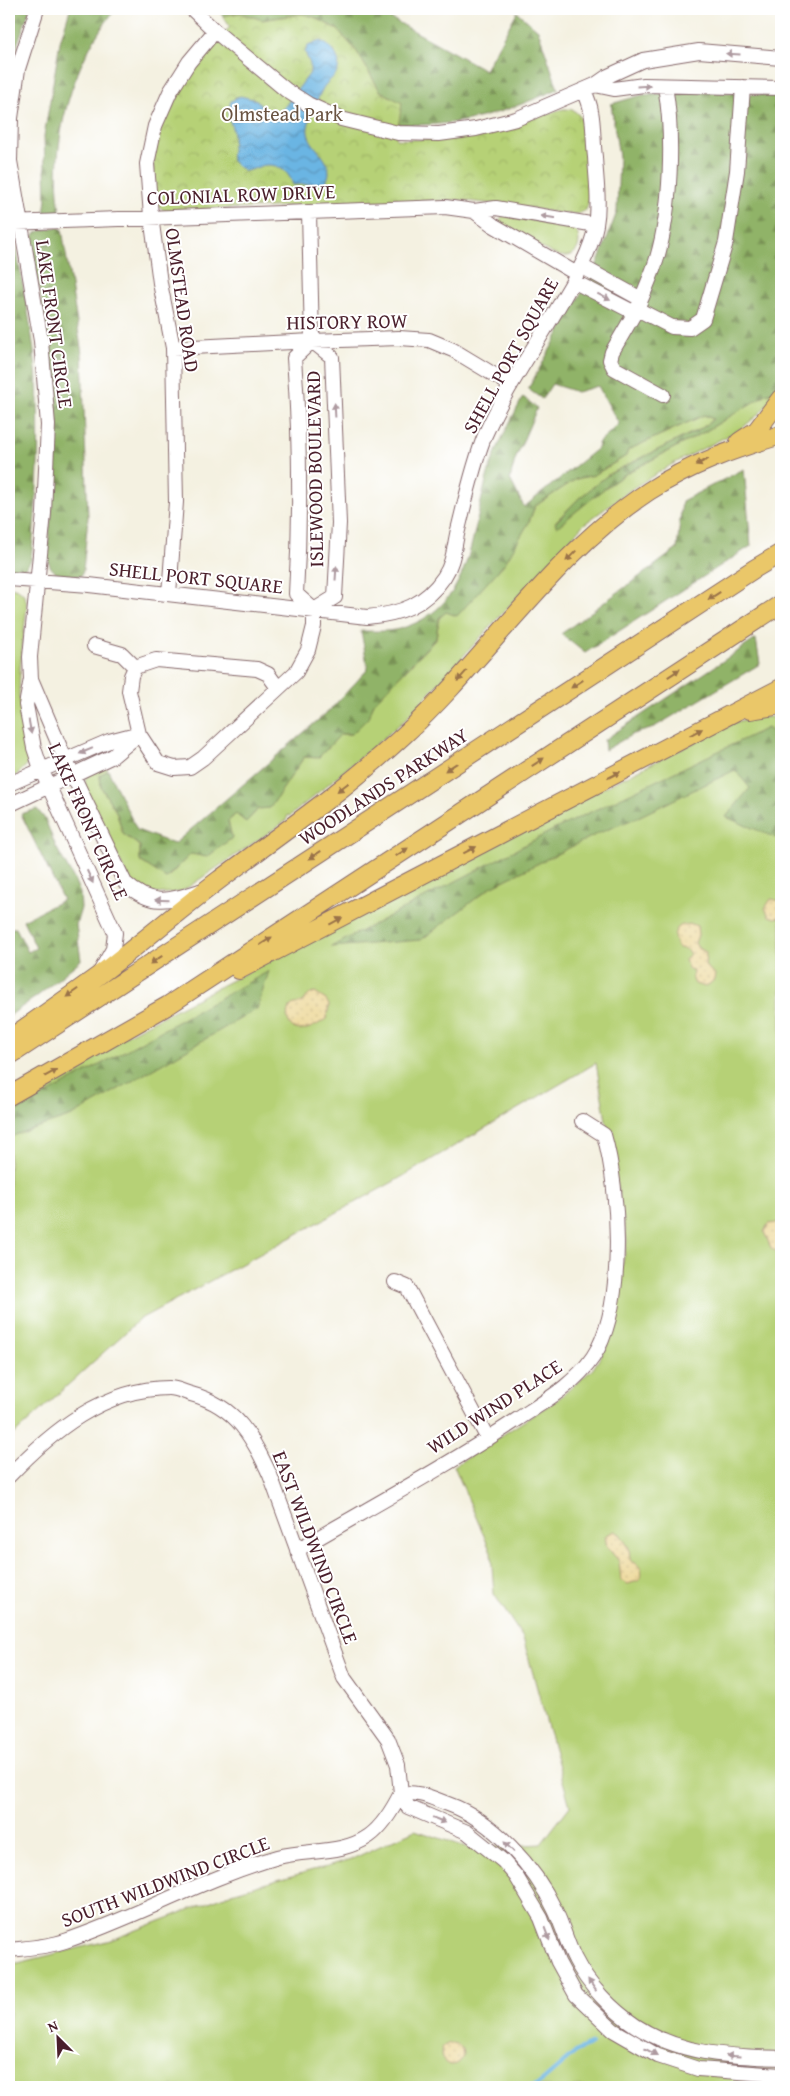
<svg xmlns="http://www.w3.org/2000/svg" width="790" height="2096" viewBox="0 0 790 2096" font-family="'Gentium Book Plus',serif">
<defs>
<pattern id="forest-firs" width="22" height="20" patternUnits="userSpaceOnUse" patternTransform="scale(1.25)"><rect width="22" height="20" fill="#90b367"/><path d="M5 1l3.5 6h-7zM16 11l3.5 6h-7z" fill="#789155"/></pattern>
<pattern id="sand-dots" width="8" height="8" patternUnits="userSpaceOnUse" patternTransform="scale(1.25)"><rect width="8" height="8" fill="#eeda9e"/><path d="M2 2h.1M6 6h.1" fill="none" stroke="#cebb88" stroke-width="1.8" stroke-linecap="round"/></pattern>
<pattern id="park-crowns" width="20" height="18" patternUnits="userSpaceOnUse" patternTransform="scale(1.25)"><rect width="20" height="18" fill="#b6d176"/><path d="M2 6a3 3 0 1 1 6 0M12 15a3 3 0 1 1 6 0" fill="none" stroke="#9eb366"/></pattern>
<pattern id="water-waves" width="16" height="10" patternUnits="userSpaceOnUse" patternTransform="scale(1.25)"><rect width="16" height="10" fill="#6bb5e3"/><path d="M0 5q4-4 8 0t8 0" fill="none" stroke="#5a93b8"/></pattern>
</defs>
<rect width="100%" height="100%" fill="#fff"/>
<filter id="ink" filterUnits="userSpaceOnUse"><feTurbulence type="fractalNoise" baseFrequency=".02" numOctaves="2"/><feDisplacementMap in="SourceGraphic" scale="10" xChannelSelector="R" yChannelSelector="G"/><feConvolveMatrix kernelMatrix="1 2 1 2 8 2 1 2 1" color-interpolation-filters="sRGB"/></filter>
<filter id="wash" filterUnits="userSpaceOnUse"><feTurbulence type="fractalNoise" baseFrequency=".0096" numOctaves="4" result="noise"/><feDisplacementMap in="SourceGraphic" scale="20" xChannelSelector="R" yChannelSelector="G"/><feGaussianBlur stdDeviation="1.12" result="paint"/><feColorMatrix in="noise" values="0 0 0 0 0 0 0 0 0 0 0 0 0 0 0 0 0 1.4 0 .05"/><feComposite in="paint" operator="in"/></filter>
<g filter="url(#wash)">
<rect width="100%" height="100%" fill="#f4f1e1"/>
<!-- grass -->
<path fill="#b6d176" stroke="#807850" d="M503,215L574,227C583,239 580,259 561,256C548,255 513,229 499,221Z
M768,393L776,394L759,414L741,429L671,465L633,488L583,525L405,720L290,816L288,815L286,821L181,892L154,894L139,888L128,878L85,789C84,772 91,771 105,765L108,770L100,775L101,787L117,813L123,834L140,846V861L167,878L191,854L232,838L228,821L236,814L246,822L258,809L270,807L304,757H318L341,734H352L369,717L373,703L436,639L439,618L528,524L535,506L576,479L594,475L626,456L628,450L704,415L713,419L702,428L609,474L577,500L555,522L625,474L706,431Z
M9,587C20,588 25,593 27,604L20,669L19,696L29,760L27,765L9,782Z
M756,717H778L781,720V2087H9V1963H18L111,1940L235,1892L352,1859L415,1830L469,1848L541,1844L570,1806L523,1638L494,1594L491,1552L454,1466L557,1400L593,1369L607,1346L627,1241L596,1063L393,1182L140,1319L9,1439V1104L117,1040L543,818L735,722Z"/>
<!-- forest -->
<path fill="url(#forest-firs)" stroke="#6d6949" d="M9,9H30L17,45L9,87Z
M70,9H116C72,60 49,144 60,211L56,214L44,215L46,199L44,136L60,42Z
M216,9H374L485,70L517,12L538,30L558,89C500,114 462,128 398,124L401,103L380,91L357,52L338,30L314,17L302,14L262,20L240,13L223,16Z
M702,91L781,96V384L776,394L768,393L706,431L625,474L605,488L557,527L555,523L577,500L609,474L702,428L713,419L704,415L628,450L626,456L594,475L576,479L535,506L528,524L505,563L457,616L446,612L439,618L436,638L374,703L369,717L352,734H341L318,758L304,757L270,808L258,809L246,822L236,814L228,821L232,838L207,857L191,854L166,878L140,861V846L123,834L117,813L101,787L100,775L108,770L137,830L174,844L331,709L368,669L361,631C373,631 388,632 399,629C474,608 470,534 488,474C496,447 510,422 523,397L537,408L515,460L510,479L524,507L599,447L598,443L619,424L598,386L577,392L552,384L542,399L528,389L596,267L617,212L619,157L611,104L642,95Z
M57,227L62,229L82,354L88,517L83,571L81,576H78C60,574 50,576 47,555C53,497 58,438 53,380C49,335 40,291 32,248V239L36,232Z
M9,233L11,235L16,247C24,292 34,336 37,382C41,442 37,500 31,560C26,570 19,572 9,571V472C17,453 12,420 9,399Z
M744,469L751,546L585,653L561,634L677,549L682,501Z
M756,639L760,664L651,729L633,734L605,750L604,740Z
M767,728L781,739V801L776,838L726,817L750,788L735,770L636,818L599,833L491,887L421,940L331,947L555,829Z
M37,809L45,819L56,847L74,879L80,893L81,908L76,925L81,960L40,994L9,1016V928H16L28,952L36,948L23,920L63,900L21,814Z
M269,971L257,1009L72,1116L20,1133L9,1138V1115Z"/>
<!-- sand -->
<path fill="url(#sand-dots)" stroke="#9c7c64" d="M771,899L781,901V917L775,918L769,916L765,908Z
M692,924L697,926L698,935L695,943L698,948L706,952L705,966L715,974L714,980L706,987L695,984L692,977L693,970L688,969L685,959L690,954L686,949L679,948C673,942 672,931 680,926C684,924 688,925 692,924Z
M315,993L326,1000L329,1005L327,1018C317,1026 294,1039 288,1020C287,1017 287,1012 289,1009C292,1002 297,1005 302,1002C304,1001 307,996 310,994Z
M781,1220V1251L777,1252L771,1248L764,1232L768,1224L776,1223Z
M614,1531L620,1534L629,1548L630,1560C637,1564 644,1567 641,1578L638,1581L628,1584L621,1580L619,1561L607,1547L605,1536Z
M441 2054a11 11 0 1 1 22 0a11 11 0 1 1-22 0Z"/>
<!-- park -->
<path fill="url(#park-crowns)" stroke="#807850" d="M240,13L262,20L302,14L314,17L338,30L357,52L380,91L402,103L396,139C454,143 509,126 563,109C569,109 573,109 578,114C591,128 594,192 586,210L578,214H565L523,207L457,200L170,211L163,210L155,202L152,189L154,153L160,127L203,52L230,27L223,16Z"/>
<!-- water -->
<path fill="url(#water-waves)" stroke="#5a6a87" d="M320,41C331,45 343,59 337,72C333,79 325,83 322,90C317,100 310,116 308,127C305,144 328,154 329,172C329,175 327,180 326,183L293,185C290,174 281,164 267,165C259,165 253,171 244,171L232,161C230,152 234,145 233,136C233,120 224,119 231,101L240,96L257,100L263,110L274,113L283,109L310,73V64L305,52L308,46Z"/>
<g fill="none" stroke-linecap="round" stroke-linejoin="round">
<!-- stream -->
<path stroke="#6bb5e3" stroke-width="4" d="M530,2087L540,2083L577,2051L592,2044"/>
</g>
</g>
<g filter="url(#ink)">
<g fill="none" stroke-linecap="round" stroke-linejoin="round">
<defs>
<path id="minor" d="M37,9L18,69L11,118L10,161L41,341L48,425L44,513L30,657L31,679L26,705L34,748L41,769L115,933L113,949L99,974
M192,9L215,31L286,90L308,104L341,119L398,133L439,134L476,129L516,119L595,85L608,76L643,60L699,51L781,58
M595,85L614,89L644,85L781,88
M474,211L493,225L577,274
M309,212L312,341L294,358C300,437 301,514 296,594L314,610
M9,223L445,207L474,211L496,208L596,225
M581,266L641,299
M573,281L635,313
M637,309C644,292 652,275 657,258C671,210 674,136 665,86
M312,341L332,357L339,523L335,597L314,610
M173,348L312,341L399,338L429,340L453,350L511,385
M663,395L614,368L610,360L612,352L637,309L672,327L690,328L703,319L726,242L737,171L743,87
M9,579L89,585L367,617C401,614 425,605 444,577C454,562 454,546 458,530C466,498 473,465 485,435C506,387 538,343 564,297C577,275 591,250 596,225C600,203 596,179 595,157C593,142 594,126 591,111C590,104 587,97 584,90
M169,594L176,502L173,348L160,283L151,216L147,164L155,126L170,92L189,62L215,31
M94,646L122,654L135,667
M31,679L65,759L125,883C151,907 168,901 200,891
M278,688L268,674L257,669L156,660L135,667L131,676L129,691L139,734L158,763L174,768L190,767L203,758L296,672L308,650L314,626V610
M9,784L109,741L136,734
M9,805L113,756L139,734
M395,1282L407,1287L488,1439
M9,1476C51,1432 104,1388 169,1388C176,1388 184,1392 191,1394C210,1399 229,1410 242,1426C254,1441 262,1458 270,1475L344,1678L388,1739L398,1765L401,1793L408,1807L467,1832L503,1861L516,1876L541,1918L558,1962L576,1995L613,2030L658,2056L698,2069L781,2075
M297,1550C371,1507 447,1466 518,1419C545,1401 575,1384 593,1357C626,1307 620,1190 604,1135L582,1121
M401,1793C421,1792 429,1797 448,1804C493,1820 535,1867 555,1910C563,1926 567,1944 575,1959C588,1985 612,2010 636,2026C681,2055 729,2056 781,2058
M9,1950C27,1948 47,1947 65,1941C137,1917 204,1878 278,1857C308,1849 342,1855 369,1836C383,1826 393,1809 401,1793"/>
<path id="major" d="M739,442L757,430L781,398
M750,710L781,705
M239,970L781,688
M9,1039C39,1018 69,997 98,976C139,945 178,911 219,880C281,834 346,789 403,736C488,658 552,555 649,491C691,464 734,449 781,435
M9,1056L754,569L781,553
M9,1096L167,1006L781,604"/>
</defs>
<!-- minor casing -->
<use href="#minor" stroke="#86686b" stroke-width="16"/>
<!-- major casing -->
<use href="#major" stroke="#86686b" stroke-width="20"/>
<!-- minor -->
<use href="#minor" stroke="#fff" stroke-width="14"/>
<!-- major -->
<use href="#major" stroke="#eac769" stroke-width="18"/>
</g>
<!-- one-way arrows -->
<defs><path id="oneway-solid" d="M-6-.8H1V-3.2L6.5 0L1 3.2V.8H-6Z" transform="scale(1.25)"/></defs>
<g fill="#ae9aa0">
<use href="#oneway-solid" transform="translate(733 54) rotate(-176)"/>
<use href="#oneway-solid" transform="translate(644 86) rotate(-3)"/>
<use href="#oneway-solid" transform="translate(548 217) rotate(-171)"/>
<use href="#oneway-solid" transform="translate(604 297) rotate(27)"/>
<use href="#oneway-solid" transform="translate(335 410) rotate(-93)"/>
<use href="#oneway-solid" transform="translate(336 573) rotate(-86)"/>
<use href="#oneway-solid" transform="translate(30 727) rotate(80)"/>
<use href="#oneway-solid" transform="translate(86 751) rotate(157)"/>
<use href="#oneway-solid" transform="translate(90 877) rotate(65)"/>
<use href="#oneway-solid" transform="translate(162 900) rotate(-178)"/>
<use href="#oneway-solid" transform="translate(439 1820) rotate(23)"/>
<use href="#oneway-solid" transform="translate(509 1847) rotate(-134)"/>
<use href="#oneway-solid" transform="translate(547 1934) rotate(69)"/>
<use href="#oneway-solid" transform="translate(592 1985) rotate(-125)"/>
<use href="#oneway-solid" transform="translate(651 2052) rotate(29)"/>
<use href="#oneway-solid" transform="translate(733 2056) rotate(-176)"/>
</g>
<g fill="#9a734a">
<use href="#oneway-solid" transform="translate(702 462) rotate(155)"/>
<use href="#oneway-solid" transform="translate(571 556) rotate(134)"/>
<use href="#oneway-solid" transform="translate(714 596) rotate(147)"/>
<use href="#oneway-solid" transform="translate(674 673) rotate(-33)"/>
<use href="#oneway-solid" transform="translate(462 676) rotate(132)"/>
<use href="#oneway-solid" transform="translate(577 684) rotate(147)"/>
<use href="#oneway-solid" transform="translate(696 732) rotate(-28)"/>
<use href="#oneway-solid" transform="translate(538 762) rotate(-33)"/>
<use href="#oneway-solid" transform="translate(451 767) rotate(147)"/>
<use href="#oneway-solid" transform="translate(614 775) rotate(-27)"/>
<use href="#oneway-solid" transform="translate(343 787) rotate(143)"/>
<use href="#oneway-solid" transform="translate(470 850) rotate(-27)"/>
<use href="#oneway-solid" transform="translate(402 852) rotate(-33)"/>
<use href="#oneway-solid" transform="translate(315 855) rotate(147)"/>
<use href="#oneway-solid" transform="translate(336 921) rotate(-28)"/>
<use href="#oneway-solid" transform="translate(266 941) rotate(-33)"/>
<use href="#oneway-solid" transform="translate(156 960) rotate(147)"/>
<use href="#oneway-solid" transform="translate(72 993) rotate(145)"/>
<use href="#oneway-solid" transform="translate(51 1073) rotate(-29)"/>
</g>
</g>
<g text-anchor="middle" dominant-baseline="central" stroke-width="4" stroke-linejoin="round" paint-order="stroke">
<!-- park labels -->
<g font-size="20" fill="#6a5442" stroke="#fff">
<text x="282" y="113">Olmstead Park</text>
</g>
<!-- street labels -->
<g font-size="20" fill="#4a1f2b" stroke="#fff">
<text transform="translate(241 194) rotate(-2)">COLONIAL ROW DRIVE</text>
<text transform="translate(183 300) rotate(82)">OLMSTEAD ROAD</text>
<text transform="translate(347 321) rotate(-1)">HISTORY ROW</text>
<text transform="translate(55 324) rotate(82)">LAKE FRONT CIRCLE</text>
<text transform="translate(510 355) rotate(-61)">SHELL PORT SQUARE</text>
<text transform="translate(314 469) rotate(-91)">ISLEWOOD BOULEVARD</text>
<text transform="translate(196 577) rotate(6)">SHELL PORT SQUARE</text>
<text transform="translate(383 786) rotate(-33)">WOODLANDS PARKWAY</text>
<text transform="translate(89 821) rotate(66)">LAKE FRONT CIRCLE</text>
<text transform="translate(494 1406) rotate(-33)">WILD WIND PLACE</text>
<text transform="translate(316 1547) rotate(69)">EAST WILDWIND CIRCLE</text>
<text transform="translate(165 1881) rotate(-21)">SOUTH WILDWIND CIRCLE</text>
</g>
</g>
<!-- margin -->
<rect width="790" height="2096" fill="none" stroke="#fff" stroke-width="30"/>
<!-- north arrow -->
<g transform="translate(58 2038) rotate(336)" stroke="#ffffff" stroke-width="4" paint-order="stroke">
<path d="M0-4L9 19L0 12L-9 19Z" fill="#4a1f2b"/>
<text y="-8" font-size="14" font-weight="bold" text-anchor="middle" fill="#4a1f2b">N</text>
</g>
</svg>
